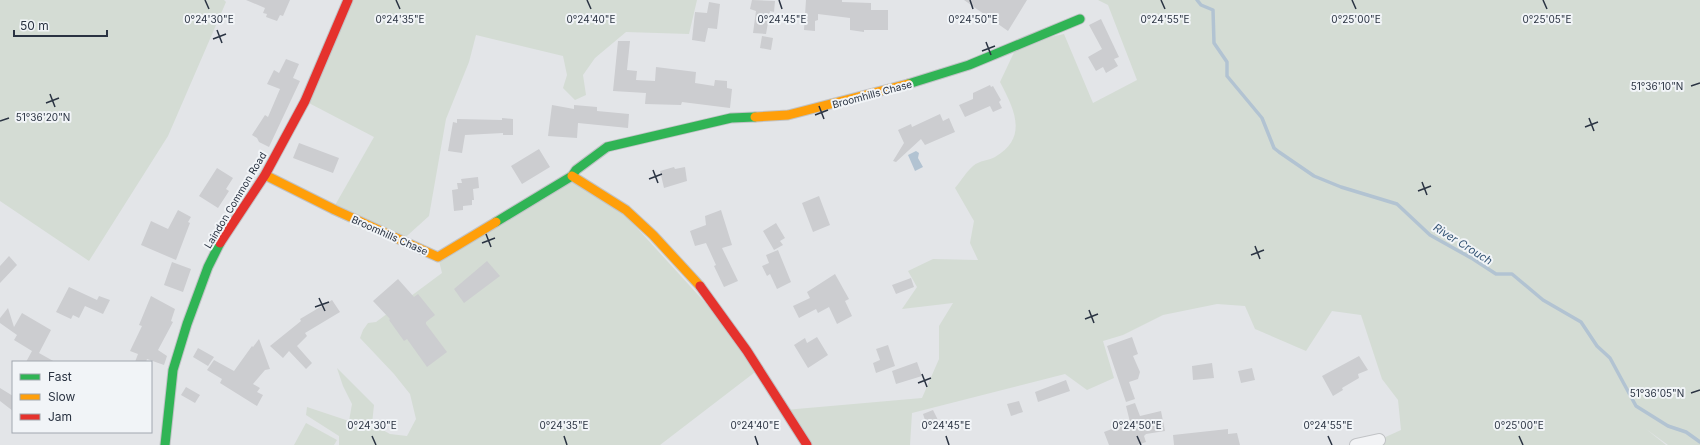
<svg xmlns="http://www.w3.org/2000/svg" width="1700" height="445" viewBox="0 0 1700 445" font-family="Inter,sans-serif">
<rect width="100%" height="100%" fill="#e3e5e8"/>
<!-- green -->
<path fill="#d4dcd4" d="M0,0H224L226,2L168,136L89,261L0,201Z
M348,0H697L689,34L626,32L595,58L583,75L586,95L575,100L563,88L567,75L563,56L476,35L469,62L446,119L429,216L398,244L330,214L374,137L305,101Z
M1098,0H1700V445H1668L1646,429L1666,445H1356L1379,440L1401,430L1398,400L1382,379L1361,315L1332,311L1306,351L1255,329L1245,306L1217,304L1163,315L1123,335L1103,341L1114,378L1087,390L1065,374L912,413L910,445H807L785,410L922,398L939,359V326L953,303L902,309L917,287L908,271L933,259L978,260L970,243L974,221L955,188C961,181 966,172 973,166C980,160 988,161 995,157C1029,137 1014,109 1000,82L1018,44L1064,34L1093,103L1137,80L1108,5Z
M572,176L606,194L763,366L660,445H339V436L306,415L307,407L349,421L352,404L343,386L337,368L374,405L372,424L390,434L407,436L416,419L410,394L394,374L360,338L363,330L368,323L376,322L442,273L438,257Z
M306,423L337,440L334,445H294Z"/>
<!-- water -->
<path fill="#b2c3d2" d="M916,151L919,153L918,158L923,167L915,171L908,155Z"/>
<g fill="none" stroke-linecap="round" stroke-linejoin="round">
<!-- stream -->
<path stroke="#b2c3d2" stroke-width="3.5" d="M1197,0L1201,5L1213,10L1214,43L1227,62V76L1262,118L1274,148L1279,152L1314,176L1341,187L1397,204L1430,235L1473,259L1496,274H1512L1543,300L1581,322L1597,346L1610,358L1636,406L1668,426L1686,432L1700,442"/>
</g>
<!-- building -->
<path fill="#cccdd0" d="M246,0H290L283,16L280,15L277,21L266,17L267,14L263,13L265,8Z
M752,0L775,1L774,12L770,11L766,34L753,33L756,11L750,9Z
M806,0H842V2L871,3V10H888V30H864V32L850,30V18L818,14V20L815,21V31L804,30Z
M964,0H1027L1008,31Z
M709,2L720,4L717,29L708,28L705,42L692,40L695,12L707,13Z
M1101,19L1119,57L1114,59L1118,66L1106,73L1103,67L1096,71L1088,57L1102,49L1089,25Z
M762,36L773,38L771,50L760,48Z
M618,41H630L627,70L637,71L636,80L655,81L656,67L696,72L695,83L714,86L715,80L727,81V88L732,89L730,108L682,102L681,105L645,104L646,93L613,91Z
M286,59L299,64L293,78L300,81L269,147L259,142L257,138L252,135L265,115L268,117L280,89L267,84L274,70L279,73Z
M990,85L991,87L993,86L1001,100L999,102L1002,108L993,112L990,106L965,117L959,105L973,99V93Z
M552,105L574,109V105L597,107V111L629,114L628,128L578,123L577,138L548,136Z
M940,114L943,121L949,118L955,132L925,145L921,139L896,162L893,161L904,143L898,130L911,124L912,127Z
M502,118L513,119V135H503V133L465,135L462,153L448,151L453,122L457,123V119L502,120Z
M299,143L339,158L333,173L293,158Z
M539,149L550,167L522,184L511,166Z
M674,167L675,169L685,167L687,181L664,188L660,171Z
M217,168L233,178L226,189L229,191L218,208L199,196Z
M478,177L479,188L473,189L474,200H472V205L463,206V210L454,211L452,190L458,189L457,183H462L461,179Z
M819,196L830,225L813,232L802,203Z
M178,210L191,217L188,222L190,223L176,260L141,245L151,221L168,229Z
M721,210L732,245L722,248L738,281L724,287L714,266L716,265L706,243L695,246L690,231L706,225L705,216Z
M776,223L785,238L780,241L783,245L774,250L763,231Z
M778,250L791,282L777,289L770,274L767,276L762,266L769,263L766,255Z
M9,256L17,265L0,283V266Z
M487,261L500,276L464,303L454,289Z
M172,262L191,269L183,292L164,285Z
M835,274L849,299L845,301L852,316L837,324L829,307L818,313L816,309L799,318L793,306L810,298L807,292Z
M911,278L914,287L896,294L892,285Z
M398,279L414,297L418,294L435,315L426,322V324L447,352L427,367L407,339L404,341L389,320L390,319L373,301Z
M69,287L97,300L99,296L110,300L103,314L85,306L79,318L73,315L71,319L56,312Z
M151,296L175,309L171,321L173,322L158,350L167,356L164,365L147,359L146,362H135L138,354L130,351L142,326L139,325Z
M332,300L340,312L305,333L307,336L297,346L312,363L306,369L289,351L283,358L270,346L301,321L300,319Z
M8,308L14,327L22,313L51,330L39,353L55,362H26L32,351L14,340L17,335L0,323V318Z
M817,337L828,355L808,368L794,345L805,338L807,343Z
M1132,337L1138,354L1133,356L1140,372L1138,379L1129,382L1135,399L1126,402L1107,346Z
M259,339L270,369L265,370L253,384L260,388L257,392L263,395L257,406L220,383L222,379L207,370L214,360L234,371L252,346L253,347Z
M888,345L895,366L876,373L873,363L880,360L876,349Z
M198,348L214,357L208,366L193,357Z
M1359,356L1368,370L1358,374L1359,378L1342,388L1343,390L1333,396L1322,376Z
M917,362L922,376L896,384L892,371Z
M1212,363L1214,378L1193,380L1192,366Z
M1252,368L1255,380L1241,383L1238,371Z
M1066,380L1070,391L1038,402L1035,392Z
M186,387L200,395L195,403L181,395Z
M0,388L13,396V411L0,401Z
M1019,401L1023,412L1011,416L1007,404Z
M1135,403L1140,416L1161,411L1165,431L1146,434L1144,436L1146,442L1137,445H1109L1104,432L1130,422L1126,406Z
M933,410L939,422L927,426L923,414Z
M1228,429V434L1237,433L1240,445H1174L1173,435Z"/>
<g fill="none" stroke-linecap="round" stroke-linejoin="round">
<defs>
<path id="street" d="M1356,445L1379,440"/>
<path id="fast" d="M908,84L969,65L1080,19
M496,222L572,176L576,170L607,147L731,118L755,117
M165,445L173,370L187,324L208,267L220,243"/>
<path id="slow" d="M755,117L788,115L908,84
M265,175L335,210L438,257L496,222
M572,176L626,210L653,235L700,286"/>
<path id="jam" d="M220,243L265,175L305,101L348,0
M700,286L747,351L807,445"/>
</defs>
<!-- street casing -->
<use href="#street" stroke="#c1c3c6" stroke-width="14"/>
<!-- fast casing -->
<use href="#fast" stroke="#c1c3c6" stroke-width="11"/>
<!-- slow casing -->
<use href="#slow" stroke="#c1c3c6" stroke-width="11"/>
<!-- jam casing -->
<use href="#jam" stroke="#c1c3c6" stroke-width="11"/>
<!-- street -->
<use href="#street" stroke="#f2f3f5" stroke-width="12"/>
<!-- fast -->
<use href="#fast" stroke="#30b455" stroke-width="9"/>
<!-- slow -->
<use href="#slow" stroke="#ff9f0a" stroke-width="9"/>
<!-- jam -->
<use href="#jam" stroke="#e5322d" stroke-width="9"/>
</g>
<!-- ticks -->
<path fill="none" stroke="#2a3342" stroke-width="1.5" d="M205,0L209,9M396,0L400,9M587,0L591,9M779,0L782,9M970,0L973,9M1161,0L1165,9M1352,0L1356,9M1543,0L1547,9M217,30L222,43M213,39L226,34M986,42L991,55M982,51L995,46M1691,86L1700,83M50,94L55,107M46,103L59,98M819,106L824,119M815,115L828,110M1589,118L1594,131M0,121L9,118M1585,127L1598,122M653,170L658,183M649,179L662,174M1422,182L1427,195M1418,191L1431,186M486,234L491,247M482,243L495,238M1255,246L1260,259M1251,255L1264,250M319,298L325,311M315,307L329,302M1089,310L1094,323M1085,319L1098,314M922,374L927,387M918,383L931,378M1691,393L1700,390M372,436L376,445M564,436L567,445M755,436L758,445M946,436L949,445M1137,436L1141,445M1328,436L1332,445M1519,436L1523,445"/>
<g text-anchor="middle" dominant-baseline="central" stroke-width="4" stroke-linejoin="round" paint-order="stroke">
<!-- street labels -->
<g font-size="10" fill="#2a3342" stroke="#f1f4f7">
<text transform="translate(872 94) rotate(-15)">Broomhills Chase</text>
<text transform="translate(235 200) rotate(-59)">Laindon Common Road</text>
<text transform="translate(390 235) rotate(24)">Broomhills Chase</text>
</g>
<!-- water labels -->
<g font-size="11" font-style="italic" fill="#345475" stroke="#f1f4f7">
<text transform="translate(1463 244) rotate(32)">River Crouch</text>
</g>
</g>
<g font-size="10" text-anchor="middle" fill="#2a3342" stroke="#f1f4f7" stroke-width="4" stroke-linejoin="round" paint-order="stroke">
<text x="209" y="23">0°24'30"E</text>
<text x="400" y="23">0°24'35"E</text>
<text x="591" y="23">0°24'40"E</text>
<text x="782" y="23">0°24'45"E</text>
<text x="973" y="23">0°24'50"E</text>
<text x="1165" y="23">0°24'55"E</text>
<text x="1356" y="23">0°25'00"E</text>
<text x="1547" y="23">0°25'05"E</text>
<text x="1657" y="90">51°36'10"N</text>
<text x="43" y="121">51°36'20"N</text>
<text x="1657" y="397">51°36'05"N</text>
<text x="372" y="429">0°24'30"E</text>
<text x="564" y="429">0°24'35"E</text>
<text x="755" y="429">0°24'40"E</text>
<text x="946" y="429">0°24'45"E</text>
<text x="1137" y="429">0°24'50"E</text>
<text x="1328" y="429">0°24'55"E</text>
<text x="1519" y="429">0°25'00"E</text>
</g>
<!-- legend -->
<rect x="12" y="361" width="140" height="72" fill="#f1f4f7" stroke="#a1a7af"/>
<rect x="20" y="374" width="20" height="6" fill="#30b455" stroke="#a1a7af"/>
<text x="48" y="381" font-size="12" fill="#2a3342">Fast</text>
<rect x="20" y="394" width="20" height="6" fill="#ff9f0a" stroke="#a1a7af"/>
<text x="48" y="401" font-size="12" fill="#2a3342">Slow</text>
<rect x="20" y="414" width="20" height="6" fill="#e5322d" stroke="#a1a7af"/>
<text x="48" y="421" font-size="12" fill="#2a3342">Jam</text>
<!-- scale -->
<path d="M14 30v6h93v-6" fill="none" stroke="#2a3342" stroke-width="2"/>
<text x="20" y="30" font-size="12" fill="#2a3342" stroke="#f1f4f7" stroke-width="3" paint-order="stroke">50 m</text>
</svg>
